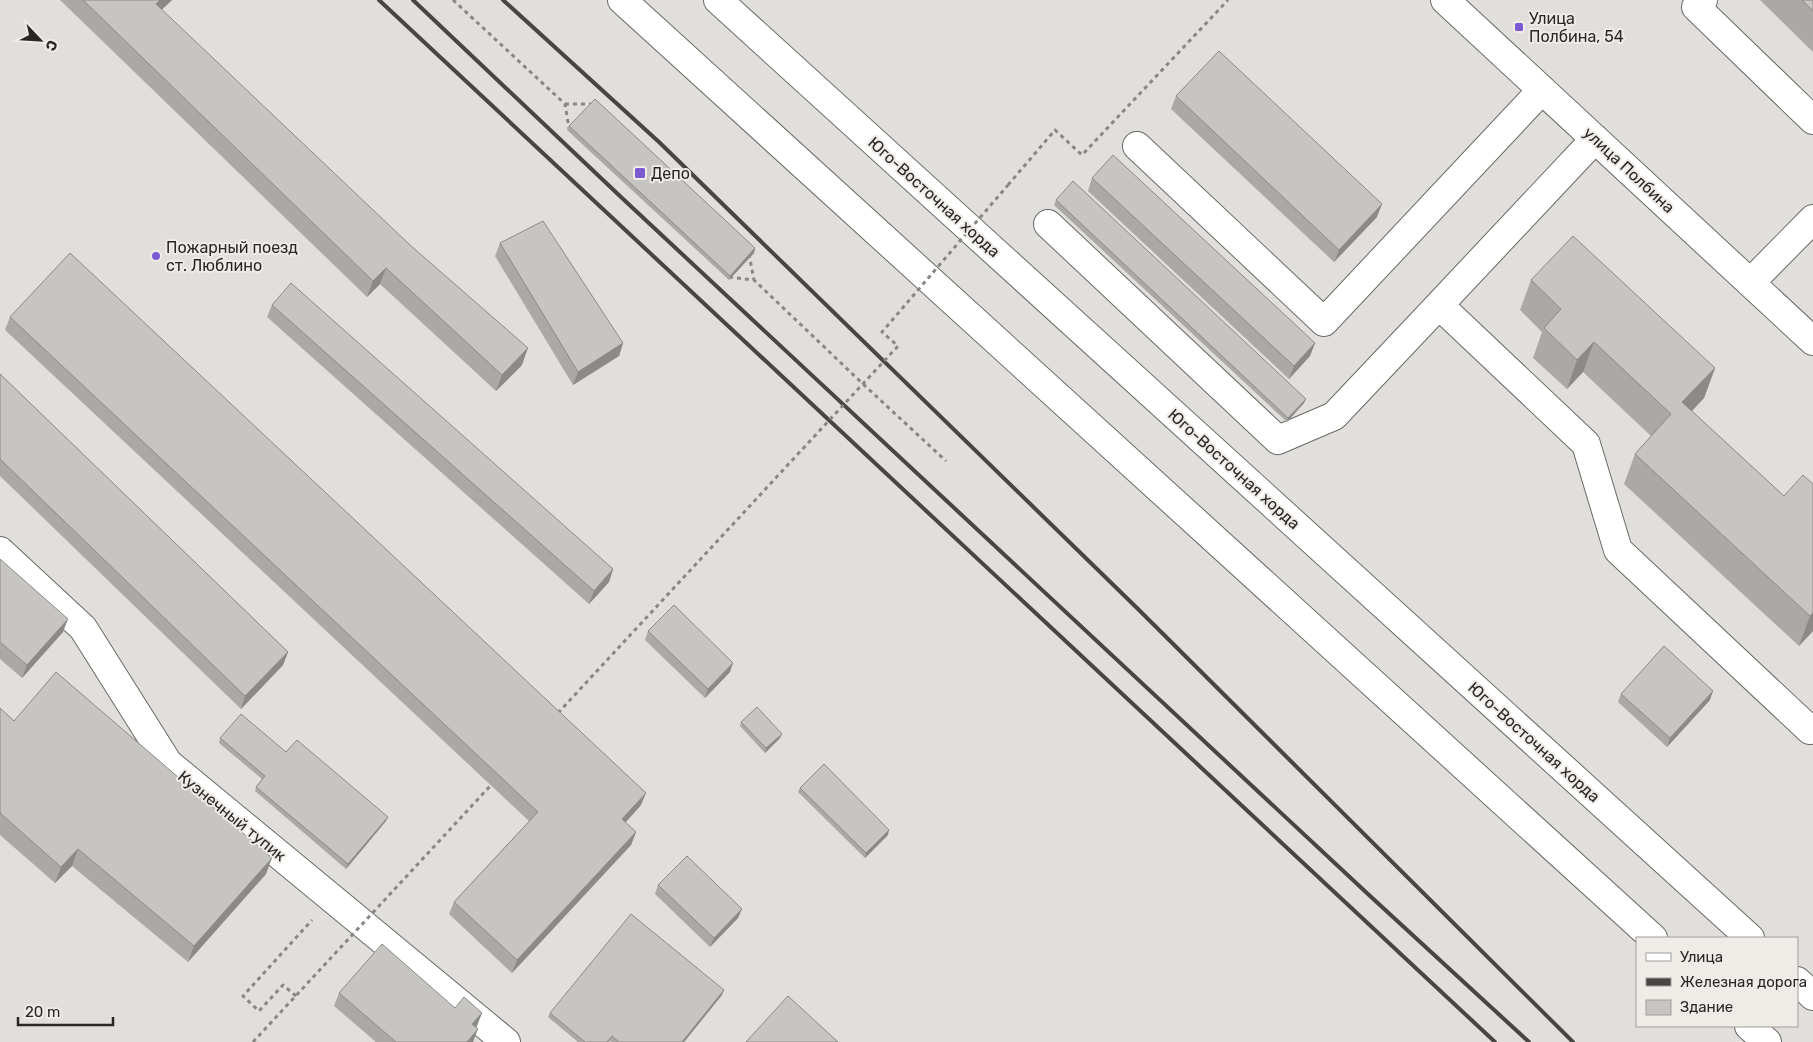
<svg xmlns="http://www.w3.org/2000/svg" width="1813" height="1042" viewBox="0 0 1813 1042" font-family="Rubik,sans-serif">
<rect width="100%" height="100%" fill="#e1dfdb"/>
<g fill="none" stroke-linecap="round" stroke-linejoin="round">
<defs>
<path id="minor" d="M1703,0L1696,7L1813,120
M1595,139L1439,305L1586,444L1618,550L1810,730L1813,727
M1137,146L1324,322L1542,90
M1048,224L1278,440L1334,416L1439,305
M1751,282L1813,219
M0,551L83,628L168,763L506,1042"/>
<path id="major" d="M622,0L1653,938
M718,0L1750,938
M1445,0L1813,341
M1797,981L1813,996
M1749,1026L1767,1042"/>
</defs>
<!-- minor casing -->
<use href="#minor" stroke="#6b6966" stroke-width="30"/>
<!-- major casing -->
<use href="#major" stroke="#6b6966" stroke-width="30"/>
<!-- path -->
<path stroke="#898784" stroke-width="3" stroke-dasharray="4 4" stroke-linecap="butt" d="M453,0L565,104L569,128L571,130
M565,104H590L592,106
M1008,185L1055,130L1082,155L1228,0
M749,254L754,280
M729,277L754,280L863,384L946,461
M296,996L283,985L259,1011L243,996L312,920"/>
<!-- minor -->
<use href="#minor" stroke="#fff" stroke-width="28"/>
<!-- major -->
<use href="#major" stroke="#fff" stroke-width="28"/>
<!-- rail -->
<path stroke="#474645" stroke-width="4" d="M379,0L1495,1042
M413,0L622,198L1369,895L1529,1042
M503,0L659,142L1138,609L1573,1042"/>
<!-- path-bridge -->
<path stroke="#898784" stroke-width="3" stroke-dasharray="4 4" stroke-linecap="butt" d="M558,713L898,346L882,332L1008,185
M253,1042L492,784"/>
</g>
<!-- wall -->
<path fill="#aba9a6" d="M60,0H172L161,10L522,365L496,391L380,284L367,297Z
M1760,0H1813V52Z
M1176,96L1377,217L1334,262L1171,109Z
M569,126L755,248L754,253L729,280L567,130Z
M1092,178L1315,343L1310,356L1289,379L1088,191Z
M1056,200L1304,403L1287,422L1054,205Z
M500,243L623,343L619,356L573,385L495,256Z
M1531,280L1715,368L1704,398L1692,411L1784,496L1813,631L1799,646L1624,484L1635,454L1651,436L1583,372L1567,389L1533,358L1542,332L1520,310Z
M272,305L613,569L609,582L589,604L267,317Z
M10,317L641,805L625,823L636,832L631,845L512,973L449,914L454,902L529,821L5,330Z
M0,374L288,652L283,665L241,709L0,476Z
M0,559L63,632L22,678L0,659Z
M648,631L730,672L705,698L645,640Z
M1621,694L1710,700L1667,747L1618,702Z
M0,708L14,721L266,874L188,962L72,866L55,883L0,835Z
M741,722L780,738L765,753L740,726Z
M220,738L286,752L386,821L346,869L255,791L256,787L262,779L219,743Z
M800,788L888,835L865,858L798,792Z
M658,885L738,918L710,947L655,894Z
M339,993L455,1008L482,1013L476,1027L473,1042H376L334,1006Z
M722,995L684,1042H612L610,1041L609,1042H578L548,1017L550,1013Z"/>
<!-- shaded-wall -->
<path fill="#8b8a87" d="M160,0H172L150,21L156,4Z
M1382,204L1377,217L1334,262L1339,250Z
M755,248L754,253L729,280L730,276Z
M386,268L380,284L367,297L373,281Z
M1594,342L1583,372L1567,389L1577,360Z
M623,343L619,356L573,385L578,372Z
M1315,343L1310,356L1289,379L1294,366Z
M528,348L522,365L496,391L502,375Z
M1715,368L1704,398L1672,432L1682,402Z
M1306,399L1304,403L1287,422L1288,418Z
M613,569L609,582L589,604L594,591Z
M1813,613V631L1799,646L1810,616Z
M68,619L63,632L22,678L27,665Z
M288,652L283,665L241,709L245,696Z
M733,663L730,672L705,698L708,689Z
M1713,691L1710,700L1667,747L1670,738Z
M782,734L780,738L765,753L766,748Z
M646,793L641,805L617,832L622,819Z
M388,817L386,821L346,869L348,864Z
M889,830L888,835L865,858L866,853Z
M636,832L631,845L512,973L517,960Z
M78,849L72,866L55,883L61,867Z
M272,858L266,874L188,962L194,946Z
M742,909L738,918L710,947L714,938Z
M724,990L722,995L684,1042H682Z
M482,1013L477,1026L468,1037L472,1024Z
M478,1029L473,1042H467Z"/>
<!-- building -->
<path fill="#c7c5c1" stroke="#8b8a87" d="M83,0H160L156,4L410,245L528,348L502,375L386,268L373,281Z
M1802,0H1813V11Z
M1219,51L1382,204L1339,250L1176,96Z
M595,99L755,248L730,276L569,126Z
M1113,155L1315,343L1294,366L1092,178Z
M1073,181L1306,399L1288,418L1056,200Z
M543,221L623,343L578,372L500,243Z
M1573,236L1715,368L1682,402L1784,496L1803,475L1813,484V613L1810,616L1635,454L1671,414L1594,342L1577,360L1544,328L1561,309L1531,280Z
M70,253L646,793L622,819L636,832L517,960L454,902L538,812L10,317Z
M291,283L613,569L594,591L272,305Z
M0,374L288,652L245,696L0,459Z
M0,559L68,619L27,665L0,642Z
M674,605L733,663L708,689L648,631Z
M1664,646L1713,691L1670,738L1621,694Z
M56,672L272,858L194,946L78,849L61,867L0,813V708L14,721Z
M757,707L782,734L766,748L741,722Z
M241,714L286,752L297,740L388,817L348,864L256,787L265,776L220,738Z
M824,764L889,830L866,853L800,788Z
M687,856L742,909L714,938L658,885Z
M631,914L724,990L682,1042H619L612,1036L607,1042H585L550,1013Z
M382,944L455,1008L464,997L482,1013L472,1024L478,1029L467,1042H396L339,993Z
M788,996L838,1042H746Z"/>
<!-- markers -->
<g fill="#7e59d4" stroke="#efece8" stroke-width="2">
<rect x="1514" y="22" width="10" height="10" rx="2.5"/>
<rect x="634" y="167" width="12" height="12" rx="2.5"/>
<circle cx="156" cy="256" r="5"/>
</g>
<g text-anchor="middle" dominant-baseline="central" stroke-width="4" stroke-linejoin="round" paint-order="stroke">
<!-- poi labels -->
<g font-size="16" fill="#282726" stroke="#efece8" text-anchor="start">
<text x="1529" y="18">Улица<tspan x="1529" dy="18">Полбина, 54</tspan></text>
<text x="651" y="173">Депо</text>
<text x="166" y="247">Пожарный поезд<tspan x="166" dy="18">ст. Люблино</tspan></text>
</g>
<!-- street labels -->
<g font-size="16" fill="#282726" stroke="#efece8">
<text transform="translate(1629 170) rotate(43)">улица Полбина</text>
<text transform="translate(934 197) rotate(42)">Юго-Восточная хорда</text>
<text transform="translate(1234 469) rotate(42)">Юго-Восточная хорда</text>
<text transform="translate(1534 742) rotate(42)">Юго-Восточная хорда</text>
<text transform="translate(232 816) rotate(39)">Кузнечный тупик</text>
</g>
</g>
<!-- legend -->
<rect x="1636" y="937" width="162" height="90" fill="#efece8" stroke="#9f9d9a"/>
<rect x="1646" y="953" width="25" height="8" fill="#ffffff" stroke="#9f9d9a"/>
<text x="1680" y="962" font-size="15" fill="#282726">Улица</text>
<rect x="1646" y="978" width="25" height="8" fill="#474645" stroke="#9f9d9a"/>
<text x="1680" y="987" font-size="15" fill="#282726">Железная дорога</text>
<rect x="1646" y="1000" width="25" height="15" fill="#c7c5c1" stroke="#9f9d9a"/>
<text x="1680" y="1012" font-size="15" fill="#282726">Здание</text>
<!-- north arrow -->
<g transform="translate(40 40) rotate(115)" stroke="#efece8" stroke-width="4" paint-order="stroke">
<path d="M0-4L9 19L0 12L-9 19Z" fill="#282726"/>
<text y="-8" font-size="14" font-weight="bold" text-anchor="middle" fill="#282726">С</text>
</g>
<!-- scale -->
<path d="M18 1017v8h95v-8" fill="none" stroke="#282726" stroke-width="2.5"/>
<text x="25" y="1017" font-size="15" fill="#282726" stroke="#efece8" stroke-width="4" paint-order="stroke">20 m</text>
</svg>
